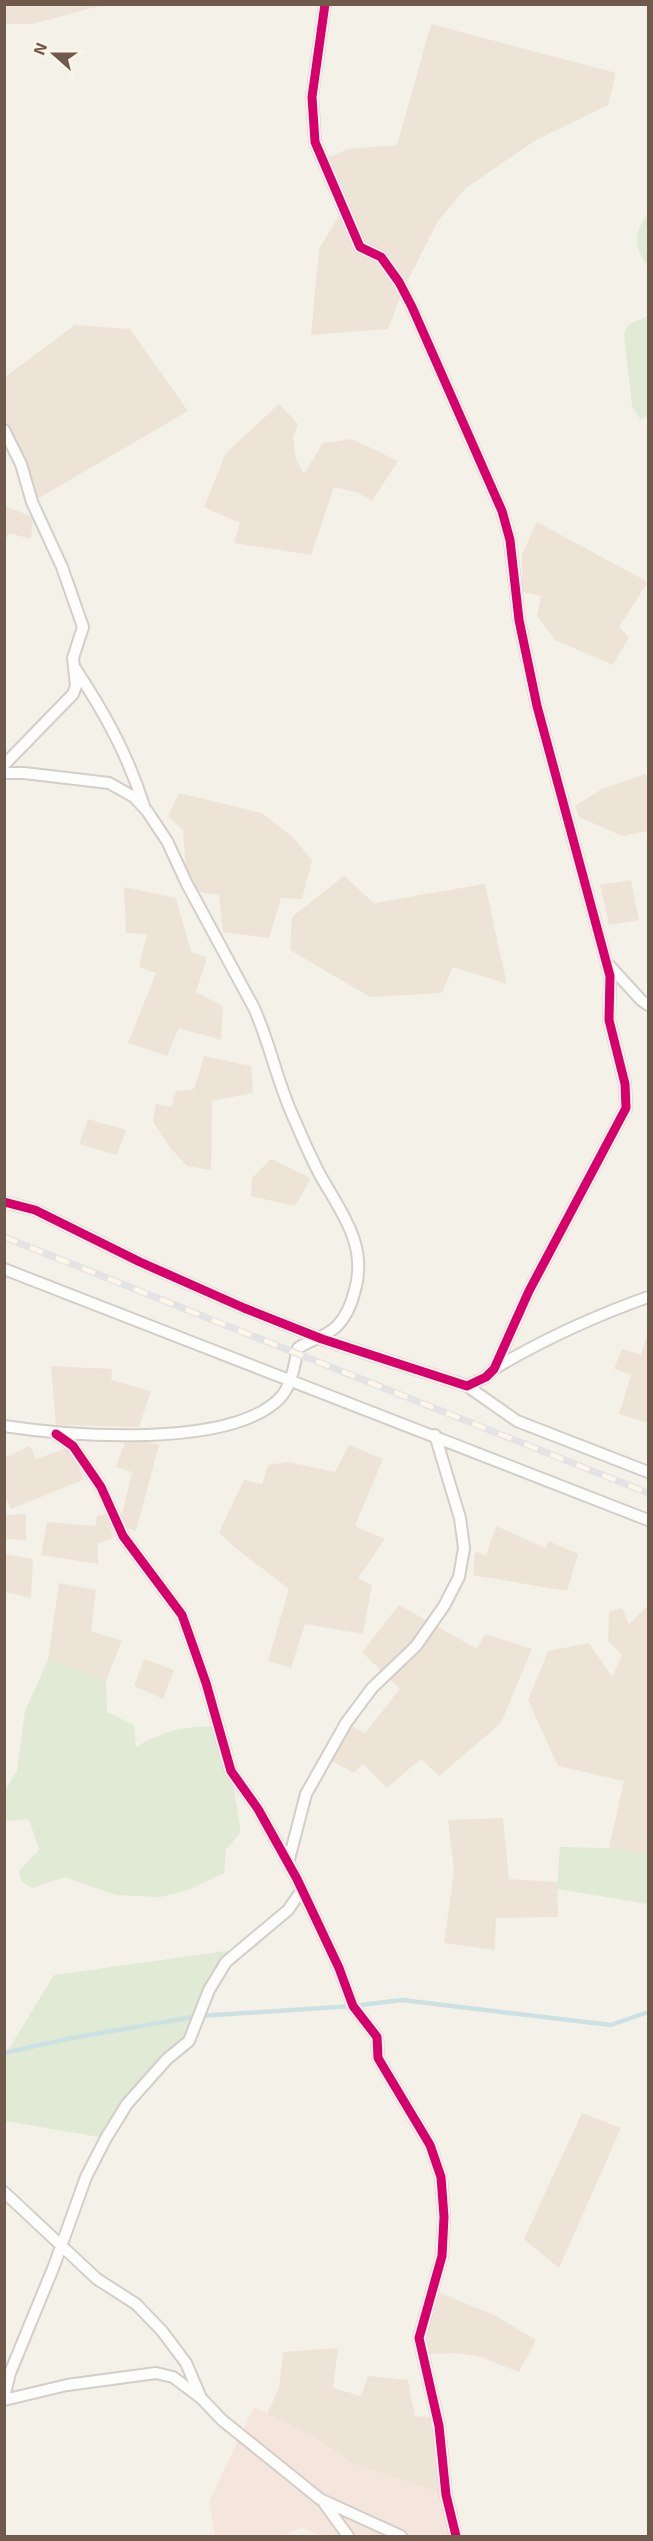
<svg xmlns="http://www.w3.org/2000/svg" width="653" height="2541" viewBox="0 0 653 2541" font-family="'Exo 2',sans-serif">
<rect width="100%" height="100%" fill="#f4f1e9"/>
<!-- residential -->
<path fill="#ede4d7" d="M4,5L5,4L103,5L32,24H5Z
M431,24L616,73L608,105L536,140L466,188L438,221L403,290L388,329L311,335L319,249L342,211L322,160L348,149L397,145Z
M75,325L130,329L188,411L32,502L5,430V377Z
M279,404L298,424L293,437L296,459L304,474L323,443L352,439L398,461L372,501L356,492L334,487L311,555L234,543L240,523L204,507L226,453Z
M5,506L33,517L31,539L9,533L5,543Z
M537,522L648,582L619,627L629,637L613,665L555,640L537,616L541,596L522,592V554Z
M645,774L648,777V831L622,836L579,817L575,806L602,789Z
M179,793L262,813L294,838L312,861L302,899L281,898L269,938L223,932L219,895L191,891L187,884L183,830L168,816Z
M344,876L374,903L485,884L507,984L453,967L442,993L370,997L290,950L292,917Z
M631,880L639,920L609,925L600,885Z
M124,887L176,898L191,952L207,957L196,992L223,1006L221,1040L179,1028L167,1056L128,1043L156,973L139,967L147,934L126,933Z
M204,1056L251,1066L253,1093L212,1101L211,1170L187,1166L171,1149L153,1122L156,1104L172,1107L176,1091L194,1089Z
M88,1119L126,1130L117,1155L79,1144Z
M271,1159L311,1178L295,1206L251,1196L252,1178Z
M648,1331V1423L619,1414L631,1375L614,1369L622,1349L641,1355Z
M51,1366L112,1369L111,1380L151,1391L139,1427L56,1425Z
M135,1438L159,1445L136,1531L119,1526L132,1472L116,1467L125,1442Z
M349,1445L383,1459L355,1526L385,1539L358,1578L372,1585L363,1634L305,1624L291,1668L268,1661L289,1589L233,1546L219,1532L244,1480L262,1484L268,1465L288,1462L335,1472Z
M30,1446L36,1459L73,1446L83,1480L11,1509L5,1497L4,1458Z
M26,1514V1540L5,1539V1515Z
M106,1514L114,1538L98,1543V1564L41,1555L47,1522L96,1526L97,1516Z
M496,1526L545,1548L549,1541L578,1554L567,1591L473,1575L475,1552L486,1555Z
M5,1554L33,1559L31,1598L5,1592Z
M59,1583L96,1590L91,1631L122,1641L106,1680L48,1660Z
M399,1605L477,1649L485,1634L532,1649L501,1723L439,1776L421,1759L387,1788L363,1764L354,1773L326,1758L346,1723L365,1733L400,1689L362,1652Z
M647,1606L648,1607V1854L609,1848L624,1781L558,1766L528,1700L548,1651L589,1643L612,1677L622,1655L608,1641L609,1612L622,1608L629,1624Z
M144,1659L174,1670L163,1699L134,1686Z
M503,1818L509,1879L557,1882L558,1917L496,1918L495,1950L444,1943L454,1871L448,1820Z
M582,2113L621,2128L559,2268L524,2239Z
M431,2289L496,2316L536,2340L519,2372L481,2357L458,2353L422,2354L424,2312Z
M338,2348L333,2388L361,2396L368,2376L408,2380L415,2416L437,2418L446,2495L353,2464L314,2437L267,2414L279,2388L283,2352Z"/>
<!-- commercial -->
<path fill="#f4e6dd" d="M254,2407L314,2437L353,2464L446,2495L456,2536H320L302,2527L282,2536H215L209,2502Z"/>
<!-- green -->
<path fill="#e0ead5" d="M648,212V267C633,245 634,235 648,212Z
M648,316V417L640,419L632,406L624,335L628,325Z
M48,1660L106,1680L107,1712L134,1725L136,1747C166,1730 184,1726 218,1727L231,1771L240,1827V1833L226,1850L224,1873L188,1890L160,1897L116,1895L65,1877L32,1888L21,1881L19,1871L39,1850L29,1819L5,1821L4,1792L17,1771L25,1711Z
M560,1847L609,1848L648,1854V1904L557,1889Z
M240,1949L226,1962L189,2041L167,2059L106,2138L5,2121L4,2057L54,1975Z"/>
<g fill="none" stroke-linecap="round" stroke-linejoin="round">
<!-- stream -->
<path stroke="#cce1e3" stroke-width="4.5" d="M4,2053L72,2038L199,2016L353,2006L402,2000L611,2025L648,2012"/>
<defs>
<path id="minor" d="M4,430L21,464L32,502L62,567L83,627L73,658L76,686L73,694L4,765
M75,668C104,712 128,755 144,806
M4,773H24L109,783L134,797L147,811L167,841L187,884L254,1008C271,1046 278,1086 296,1123C303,1140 311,1157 319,1173C340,1211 368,1244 355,1290C352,1302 346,1317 337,1326C325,1338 311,1339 298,1348C294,1366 292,1386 279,1399C228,1449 70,1436 4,1426
M609,965L641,1000L648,1005
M4,1202L35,1210L140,1262L244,1308L322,1339L467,1386L486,1377L494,1369L529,1291L626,1108L625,1084L609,1020L610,976L537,706L519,620L510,540L502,511L412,307L399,282L381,257L360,247L315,142L312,97L325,4
M4,1269L648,1520
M494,1369C542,1340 595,1316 648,1297
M467,1386L517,1421L648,1472
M56,1434L73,1446L101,1487L123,1536L182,1615L206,1683L231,1771L258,1809L297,1879L339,1968L353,2006L377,2037L378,2058L430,2145L441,2177L444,2217L442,2256L419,2338L439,2426L446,2495L456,2536
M288,1863L306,1794L346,1723L372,1688L416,1646L444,1606L459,1577L464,1548L460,1518L435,1435
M4,2192L97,2279L136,2304L162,2331L186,2363L201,2398L222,2420L320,2499L401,2536
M4,2397L10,2373L54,2266L86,2177L106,2138L127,2104L167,2059L189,2041L209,1990L226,1962L288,1910L302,1890
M4,2400L67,2385L156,2373L173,2377L201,2398
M324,2503L348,2536"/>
</defs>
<!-- minor casing -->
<use href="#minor" stroke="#d3cec7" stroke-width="14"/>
<!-- minor -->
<use href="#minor" stroke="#fdfdfc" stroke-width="10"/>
<defs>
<path id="rail" d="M4,1237L648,1493"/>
</defs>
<!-- rail casing -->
<use href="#rail" stroke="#e4e2e3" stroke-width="7"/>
<!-- rail -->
<use href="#rail" stroke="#fdf6e9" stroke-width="4.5" stroke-dasharray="14" stroke-linecap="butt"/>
<defs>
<path id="cycleway" d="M4,1202L35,1210L140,1262L244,1308L322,1339L467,1386L486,1377L494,1369L529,1291L626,1108L625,1084L609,1020L610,976L537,706L519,620L510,540L502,511L412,307L399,282L381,257L360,247L315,142L312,97L325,4
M56,1434L73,1446L101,1487L123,1536L182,1615L206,1683L231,1771L258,1809L297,1879L339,1968L353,2006L377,2037L378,2058L430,2145L441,2177L444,2217L442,2256L419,2338L439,2426L446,2495L456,2536"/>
</defs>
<!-- cycleway casing -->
<use href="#cycleway" stroke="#fdf6e9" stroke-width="13"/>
<!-- cycleway -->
<use href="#cycleway" stroke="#d6006c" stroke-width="9"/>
</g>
<!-- border -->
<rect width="653" height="2541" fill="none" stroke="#6f5a4c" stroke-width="12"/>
<!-- north arrow -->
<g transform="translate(54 54) rotate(291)" stroke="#fdf6e9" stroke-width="4.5" paint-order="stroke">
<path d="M0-4.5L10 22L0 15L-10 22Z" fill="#6f5a4c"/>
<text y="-9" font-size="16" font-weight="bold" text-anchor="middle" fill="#6f5a4c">N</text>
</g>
</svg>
